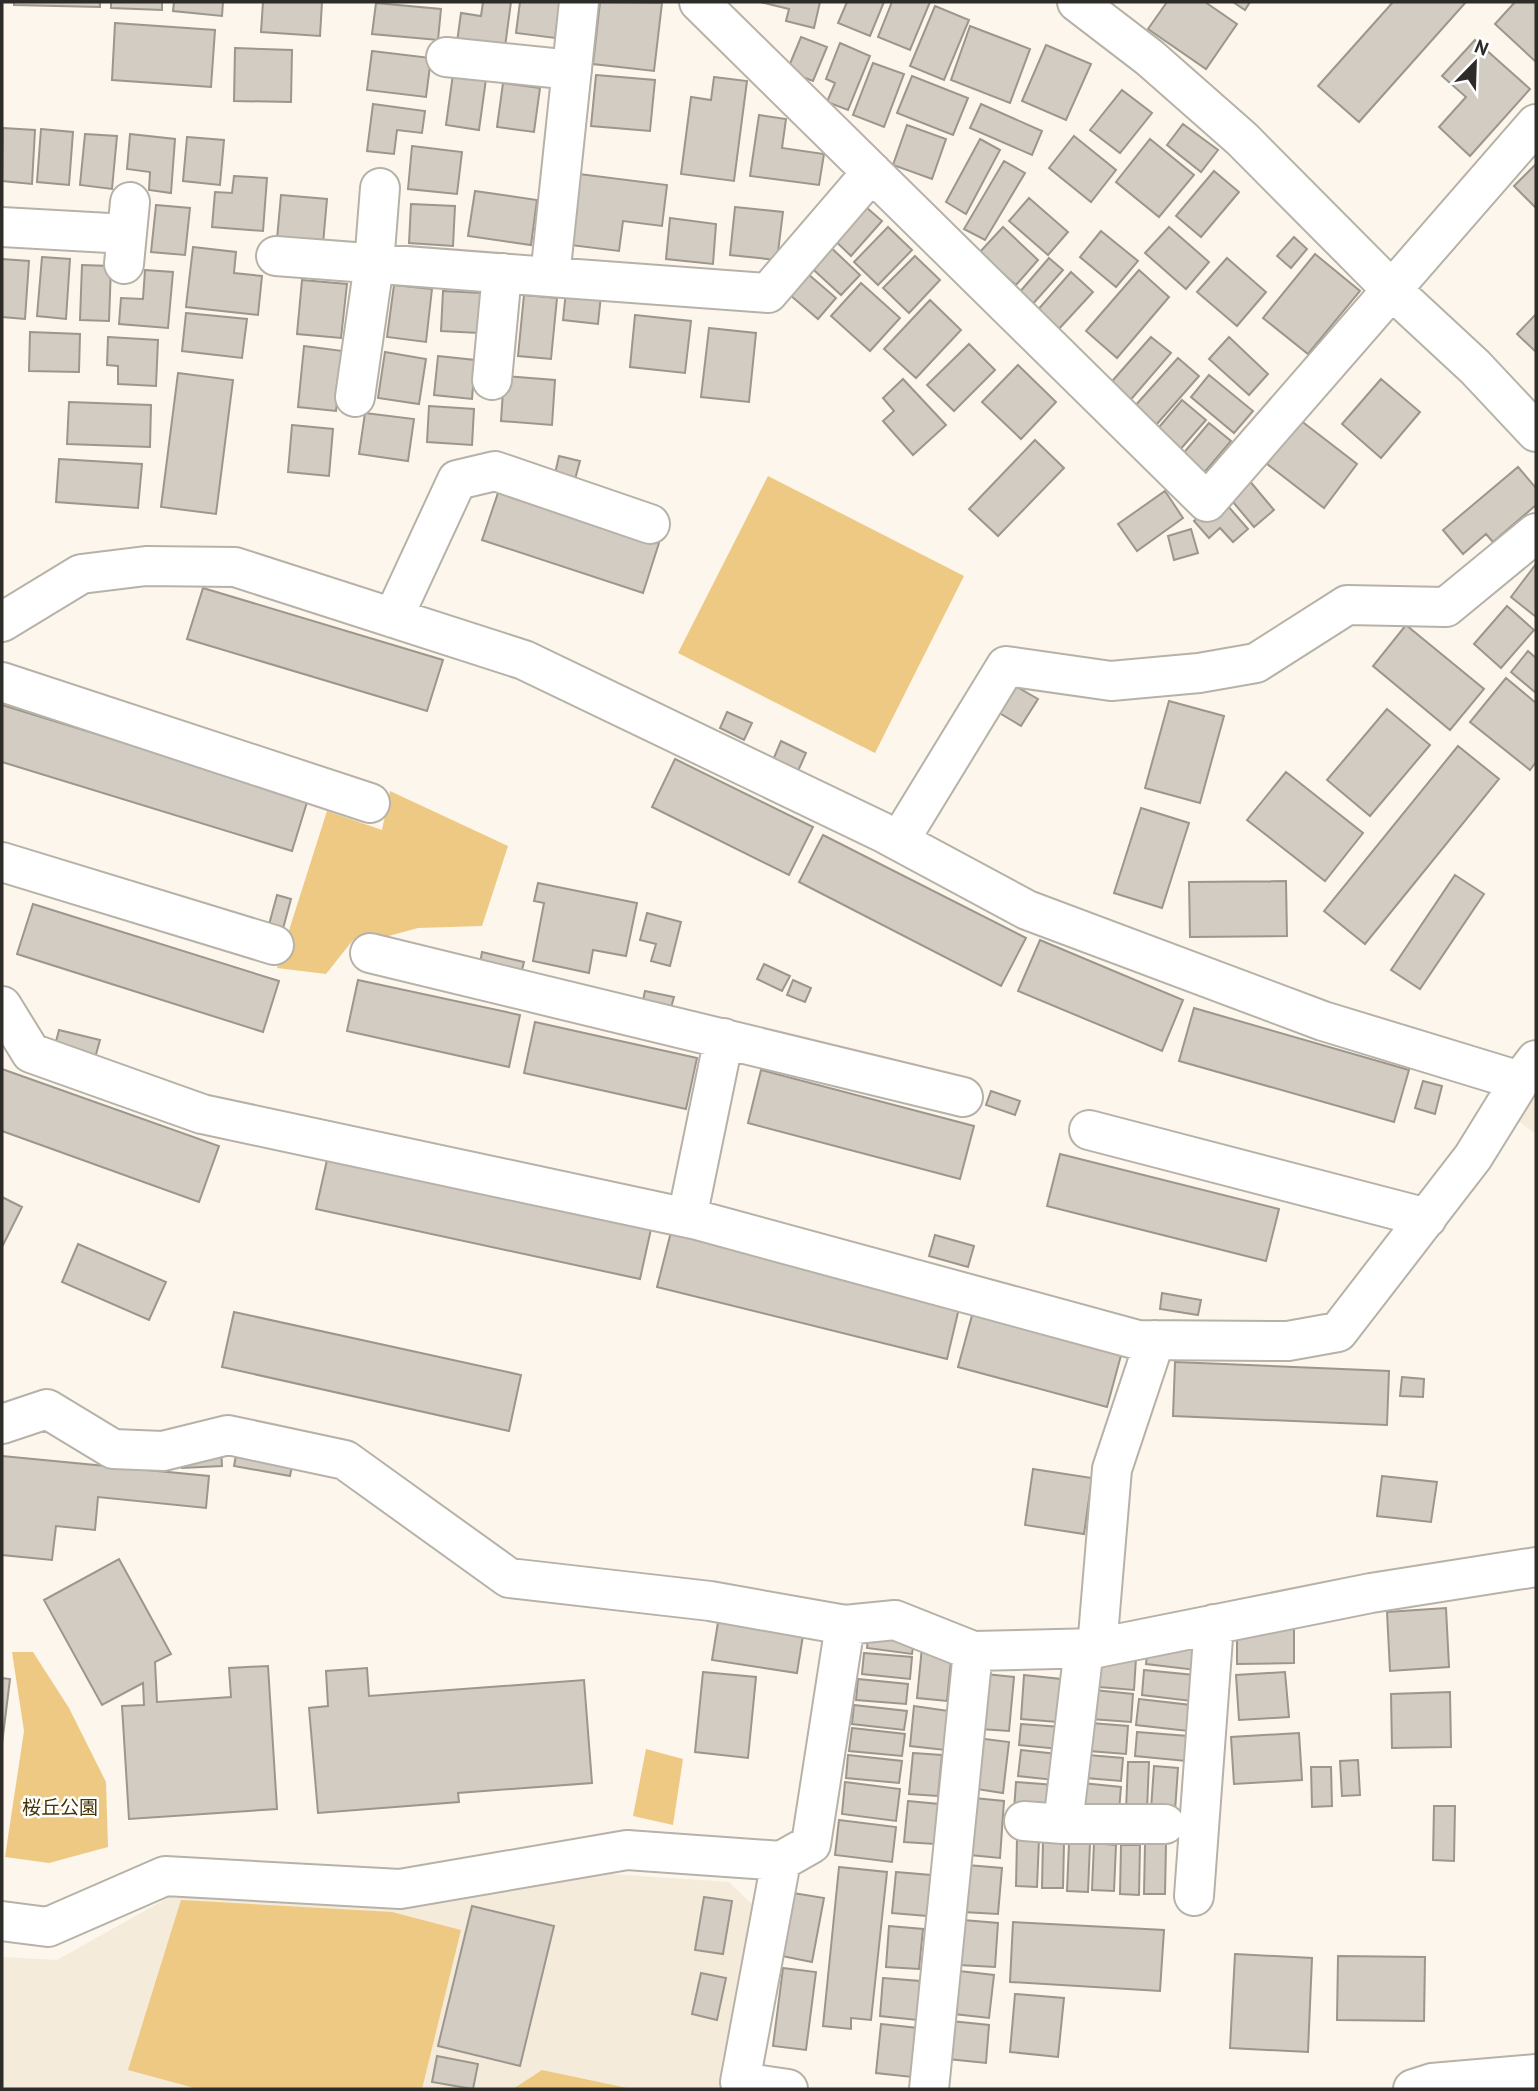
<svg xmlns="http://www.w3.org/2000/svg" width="1538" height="2091" viewBox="0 0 1538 2091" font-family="'PT Sans','Noto Sans JP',sans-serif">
<rect width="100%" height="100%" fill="#fcf6ec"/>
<!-- built -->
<path fill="#f5ebda" d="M1536,1095V1134L1517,1120Z
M598,1873L729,1882L759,1911L729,2089H2V1957L57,1960L180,1891Z"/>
<!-- green -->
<path fill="#eec983" d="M768,476L964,576L875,753L678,653Z
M390,791L508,846L482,926L418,928L374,940H353L326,974L277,968L327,811L382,830Z
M12,1652H33L69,1708L106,1782L108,1847L49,1863L5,1857L24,1731Z
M646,1749L683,1759L673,1825L633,1816Z
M181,1900L392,1912L461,1930L422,2089H198L128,2070Z
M542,2070L632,2089H513Z"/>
<!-- building -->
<path fill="#d2ccc2" stroke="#9c968d" stroke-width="2" d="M14,2H100V7L14,5Z
M111,2H162V10L111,8Z
M174,2H223L222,16L173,11Z
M263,2H322L320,36L261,32Z
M483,2H511L505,47L457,42L461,13L481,16Z
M520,2H560L555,38L516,33Z
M600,2L662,3L654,71L593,64Z
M760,2H820L814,28L786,21L789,9Z
M847,2H884L870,36L838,23Z
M892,2H930L910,50L878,37Z
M1167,2H1205L1237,24L1206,69L1148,29Z
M1233,2H1250L1245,10Z
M1393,2H1466L1359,122L1318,86Z
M1515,2H1536V62L1495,24Z
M376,3L441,9L438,40L372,34Z
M935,6L969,20L944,80L910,66Z
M115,23L215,30L211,87L112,80Z
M970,26L1030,49L1010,103L951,80Z
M801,37L827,47L813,81L787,71Z
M1475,40L1530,89L1470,156L1439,127L1466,97L1442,76Z
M840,43L870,56L848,110L827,102L835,83L826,79Z
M1046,45L1091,64L1066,120L1022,101Z
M235,48L292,50L291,102L234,101Z
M372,51L431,58L426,97L367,90Z
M873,63L904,74L884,127L853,115Z
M453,74L486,79L479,130L446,125Z
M596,75L655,80L650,131L591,126Z
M912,76L968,98L953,135L897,113Z
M714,77L747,81L734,181L681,174L691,97L711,100Z
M503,83L540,88L534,132L497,127Z
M1122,90L1152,113L1120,153L1090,130Z
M373,104L425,111L422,133L397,130L394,154L367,151Z
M981,104L1042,131L1032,155L970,128Z
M759,115L786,119L782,148L824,154L819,185L750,176Z
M1183,124L1218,150L1201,172L1167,145Z
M907,125L946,139L932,179L893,165Z
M3,128L35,130L32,184L2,181Z
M41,129L73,132L69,185L37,182Z
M85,134L117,136L112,189L80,185Z
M130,134L175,139L171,193L149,190L150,172L127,169Z
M1074,136L1116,170L1091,202L1049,168Z
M187,137L224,140L220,185L183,181Z
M980,139L1000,150L966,214L946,202Z
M1150,139L1194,175L1159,217L1116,182Z
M412,146L462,152L457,194L408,189Z
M1004,161L1025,173L985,240L964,229Z
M1536,164V208L1514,186Z
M1214,171L1239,192L1201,237L1176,216Z
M579,174L667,185L662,226L623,221L619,251L570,245Z
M234,176L267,178L263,231L212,227L215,192L232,193Z
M475,191L537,200L531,245L468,236Z
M281,195L327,199L323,244L277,239Z
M1029,198L1068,232L1048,255L1009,221Z
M858,200L882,221L851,256L828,234Z
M411,204L455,206L453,246L409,243Z
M156,205L190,208L185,255L151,252Z
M735,207L783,212L777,260L730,255Z
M670,218L716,224L713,264L666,259Z
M888,227L912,250L878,285L854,262Z
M1003,227L1038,260L1016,285L979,253Z
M1169,227L1209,262L1186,289L1145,253Z
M1101,231L1138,261L1116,287L1080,257Z
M1294,237L1307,249L1291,268L1277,256Z
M823,240L860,275L841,295L804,261Z
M193,247L236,252L234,273L262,276L258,315L186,307Z
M1315,254L1360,291L1308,354L1263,318Z
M915,256L940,280L909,313L883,288Z
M42,257L70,259L66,319L37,316Z
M1049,258L1063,270L1031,306L1018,294Z
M1227,258L1266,292L1237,326L1197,292Z
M2,259L29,261L25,319L2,317Z
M82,265L111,266L109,321L80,320Z
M801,268L836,298L818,319L783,289Z
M145,270L173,272L168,328L119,324L121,298L143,299Z
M1139,270L1169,297L1117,358L1086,331Z
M1071,272L1093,292L1057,331L1036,312Z
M302,280L347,284L341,338L297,334Z
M861,283L900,318L870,351L831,316Z
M394,285L432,289L426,342L387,337Z
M443,291L482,293L479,333L441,331Z
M566,291L601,295L598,324L563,320Z
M524,295L557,298L551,359L518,356Z
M930,300L961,330L916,378L884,349Z
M186,313L247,319L242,358L182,351Z
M1536,314V352L1517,334Z
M635,315L691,321L685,373L630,367Z
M709,328L756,333L749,402L701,397Z
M30,332L80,334L79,372L29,371Z
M108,337L158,340L156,386L118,384V366L107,365Z
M1151,337L1171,353L1127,404L1107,387Z
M1229,337L1268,374L1249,395L1209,359Z
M969,344L995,370L954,411L927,385Z
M304,346L343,351L336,411L298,407Z
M385,352L426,359L419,404L378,398Z
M438,356L475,360L472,399L434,395Z
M1178,358L1199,376L1156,425L1134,407Z
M1018,365L1056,402L1021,439L982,402Z
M178,373L233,380L216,514L161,507Z
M1209,375L1253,411L1234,433L1191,397Z
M504,376L555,380L552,425L501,421Z
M903,379L946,425L913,455L883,421L894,411L883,398Z
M1381,379L1420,412L1381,458L1342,424Z
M1182,400L1206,420L1178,452L1155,432Z
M69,402L151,405L150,447L67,444Z
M429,406L474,409L472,445L427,442Z
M365,413L414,419L408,461L359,454Z
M1300,420L1357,464L1324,508L1267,464Z
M1209,423L1231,441L1203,474L1181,456Z
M292,425L333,429L329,476L288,472Z
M1035,440L1064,468L998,536L969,509Z
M559,456L580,461L574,483L554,478Z
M59,459L142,464L138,508L56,502Z
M1518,467L1536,488V505L1493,542L1486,534L1463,554L1443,530Z
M1248,479L1274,510L1254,527L1228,496Z
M499,490L659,543L643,593L482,540Z
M1165,491L1183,518L1137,551L1118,524Z
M1220,497L1248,529L1233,542L1220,528L1209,538L1194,521Z
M1191,529L1198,553L1174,560L1168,536Z
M1536,564V617L1511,597Z
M203,588L443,660L427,711L187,639Z
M1507,606L1534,630L1501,668L1474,644Z
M1406,625L1484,689L1450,730L1373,666Z
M1528,651L1536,658V693L1511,672Z
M1506,678L1536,703V762L1530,770L1470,722Z
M1012,684L1038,699L1021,726L996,711Z
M1169,701L1224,716L1200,803L1145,788Z
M2,705L308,799L292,851L2,762Z
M1387,709L1430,745L1370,816L1327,780Z
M727,712L752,723L744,740L720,728Z
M781,741L806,753L798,771L773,760Z
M1458,746L1499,779L1365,944L1324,911Z
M675,759L813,827L789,875L652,807Z
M1286,772L1363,833L1325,881L1247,820Z
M1141,808L1189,823L1162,908L1114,893Z
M823,835L1026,938L1001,986L799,882Z
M1455,875L1484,894L1420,989L1391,970Z
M1286,881L1287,936L1190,937L1189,882Z
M538,883L637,903L626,956L593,950L589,973L533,961L544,903L534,901Z
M277,895L291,899L281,936L267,932Z
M33,904L279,981L263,1032L17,954Z
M647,913L681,922L670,966L651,961L656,944L640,940Z
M1040,940L1183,1000L1162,1051L1018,991Z
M482,952L524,962L520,978L479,969Z
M764,964L790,976L782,991L757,979Z
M358,980L520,1015L509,1067L347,1031Z
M793,980L811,988L805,1002L787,995Z
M645,991L674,997L670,1011L642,1005Z
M1194,1008L1409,1070L1394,1122L1179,1061Z
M535,1022L697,1058L686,1109L524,1073Z
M59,1030L100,1040L95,1058L54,1049Z
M2,1069L219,1146L199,1202L2,1131Z
M761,1070L974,1126L960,1179L748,1123Z
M1423,1081L1442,1086L1435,1114L1415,1108Z
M991,1091L1020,1101L1015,1115L986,1105Z
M1060,1154L1279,1209L1266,1261L1047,1206Z
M327,1160L651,1229L640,1279L316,1209Z
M2,1197L22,1207L2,1247Z
M671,1232L960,1304L947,1359L657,1287Z
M935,1235L974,1246L968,1267L929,1256Z
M78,1244L166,1282L149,1320L62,1282Z
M1162,1293L1201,1300L1198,1315L1160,1309Z
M974,1308L1123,1348L1107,1407L958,1367Z
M234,1312L521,1375L509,1431L222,1367Z
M1175,1362L1389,1371L1387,1425L1173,1416Z
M1402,1377L1424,1379L1423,1397L1400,1396Z
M221,1450L222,1466L182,1468L181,1453Z
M237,1450L293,1460L290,1476L234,1466Z
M2,1456L209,1476L206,1508L98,1497L95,1530L56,1526L52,1560L2,1555Z
M1033,1469L1092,1478L1084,1534L1025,1525Z
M1382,1476L1437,1482L1431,1522L1377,1516Z
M119,1559L171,1654L155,1662L157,1702L231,1697L229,1668L268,1666L277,1809L129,1819L122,1706L144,1705L143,1683L102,1705L44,1600Z
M1446,1608L1449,1667L1390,1671L1387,1612Z
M719,1616L804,1629L797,1673L712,1660Z
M1294,1626V1663L1237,1664V1627Z
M869,1629L915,1634L912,1654L867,1648Z
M1148,1642L1198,1647L1196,1670L1146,1664Z
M922,1647L952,1650L947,1701L917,1698Z
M864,1653L912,1657L910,1679L862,1674Z
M1101,1655L1136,1658L1134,1690L1099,1687Z
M367,1668L369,1696L584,1680L592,1783L458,1793L459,1802L318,1813L309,1708L328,1706L326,1671Z
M1144,1670L1194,1675L1191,1701L1142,1695Z
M703,1672L756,1677L748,1758L695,1752Z
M1285,1672L1289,1717L1239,1720L1236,1675Z
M985,1674L1014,1677L1009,1731L980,1729Z
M1024,1675L1061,1679L1057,1722L1021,1719Z
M2,1678L10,1679L2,1744Z
M858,1679L908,1684L906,1704L856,1700Z
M1094,1690L1133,1694L1131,1722L1091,1719Z
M1450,1692L1451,1747L1392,1748L1391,1694Z
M1139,1699L1191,1705L1188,1731L1136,1725Z
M854,1705L907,1711L904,1730L852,1724Z
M914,1706L949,1711L945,1750L910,1746Z
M1091,1723L1128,1726L1126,1754L1089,1751Z
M1021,1724L1061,1727L1059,1749L1019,1745Z
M852,1728L905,1734L902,1756L849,1751Z
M1137,1732L1188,1736L1186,1761L1135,1756Z
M1299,1733L1302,1780L1234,1784L1231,1737Z
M977,1738L1009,1742L1003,1793L970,1788Z
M1021,1750L1057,1754L1054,1780L1018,1776Z
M913,1753L942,1755L938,1796L909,1794Z
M848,1755L902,1761L899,1783L846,1778Z
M1088,1755L1123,1758L1121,1781L1086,1778Z
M1358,1760L1360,1795L1342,1796L1340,1761Z
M1128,1762H1149L1147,1810H1126Z
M1154,1766L1178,1768L1175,1811L1151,1809Z
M1311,1767H1331L1332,1806L1312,1807Z
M845,1782L900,1789L896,1821L842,1814Z
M1016,1782L1055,1785L1053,1812L1014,1810Z
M1082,1783L1121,1787L1119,1811L1080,1808Z
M974,1798L1004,1801L1000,1858L970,1855Z
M908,1801L939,1804L935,1844L904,1842Z
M1434,1806H1455L1454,1861L1433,1860Z
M839,1820L896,1827L892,1862L835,1855Z
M1017,1838L1039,1839L1037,1887L1016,1886Z
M1043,1841L1064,1842L1063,1888H1042Z
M1069,1843H1090L1088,1892L1067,1891Z
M1094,1843L1116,1845L1114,1891L1092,1890Z
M1145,1844H1166L1165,1894H1144Z
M1121,1845H1140L1139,1895L1120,1894Z
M967,1865L1002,1868L998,1914L963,1912Z
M839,1867L887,1872L871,2020L851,2018V2029L823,2026Z
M896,1872L931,1875L927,1916L892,1913Z
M793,1893L824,1898L812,1962L782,1956Z
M704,1897L732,1901L723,1954L695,1950Z
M472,1906L554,1926L520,2066L438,2046Z
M963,1920L998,1923L995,1967L959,1965Z
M1013,1922L1164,1930L1160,1991L1010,1982Z
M889,1926L923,1929L919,1969L886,1967Z
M1235,1954L1312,1958L1308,2052L1230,2048Z
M1338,1956L1425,1957L1424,2021L1337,2020Z
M783,1968L816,1972L806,2050L773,2046Z
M959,1971L994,1975L989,2018L954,2014Z
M701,1973L726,1978L717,2020L692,2014Z
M883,1978L920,1981L917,2020L880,2016Z
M1015,1994L1064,1998L1058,2057L1010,2052Z
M951,2021L989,2025L986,2063L948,2059Z
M881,2024L918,2028L912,2077L876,2073Z
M437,2056L478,2064L473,2089L432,2082Z"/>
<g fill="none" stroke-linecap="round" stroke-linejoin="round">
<defs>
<path id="minor" d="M699,2L1207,502L1536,124
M1077,2L1150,58L1242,139L1392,290L1475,367L1536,432
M446,57L572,70
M2,227L127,234
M276,256L550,277L579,2
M124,264L130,202
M550,277L768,293L872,172
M492,380L502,273
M355,397L374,264L380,188
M393,618L457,480L495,471L650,524
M2,622L81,574L146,566L235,567L524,660L882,832L1027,910L1323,1021L1520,1081
M2,682L370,803
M899,841L1006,666L1111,681L1199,673L1256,663L1347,605L1446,607L1536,533
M2,862L274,945
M370,953L963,1097
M2,1006L31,1053L202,1114L697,1220L1138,1340L1288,1341L1338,1332L1473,1157L1520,1081L1536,1060
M1089,1130L1427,1218
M687,1218L724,1038
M2,1424L47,1409L113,1449L163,1451L228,1435L345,1460L509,1578L710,1601L845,1625
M1097,1648L1112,1469L1155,1340
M1024,1821L1063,1824H1165
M1063,1824L1084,1648
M781,1861L740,2082L788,2089
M1194,1896L1214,1624
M2,1921L48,1927L165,1876L400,1889L627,1850L781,1861L811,1844L845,1625L895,1620L973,1651L1097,1648L1371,1593L1536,1567
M929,2089L973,1651
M1413,2089L1432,2083L1536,2074"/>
</defs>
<!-- minor casing -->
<use href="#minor" stroke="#b7b2a8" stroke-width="42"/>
<!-- minor -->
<use href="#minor" stroke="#fff" stroke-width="38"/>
</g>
<g text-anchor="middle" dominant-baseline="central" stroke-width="5" stroke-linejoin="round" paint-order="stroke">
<!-- park labels -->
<g font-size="19" fill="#463306" stroke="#fff">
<text x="60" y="1807">桜丘公園</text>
</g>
</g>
<!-- border -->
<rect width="1538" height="2091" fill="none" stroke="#2e2c28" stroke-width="7"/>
<!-- north arrow -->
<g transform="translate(1475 63) rotate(23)" stroke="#ffffff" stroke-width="5" paint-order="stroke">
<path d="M0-5L12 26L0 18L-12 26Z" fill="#2e2c28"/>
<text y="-10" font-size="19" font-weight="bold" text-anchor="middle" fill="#2e2c28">N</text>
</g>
</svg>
